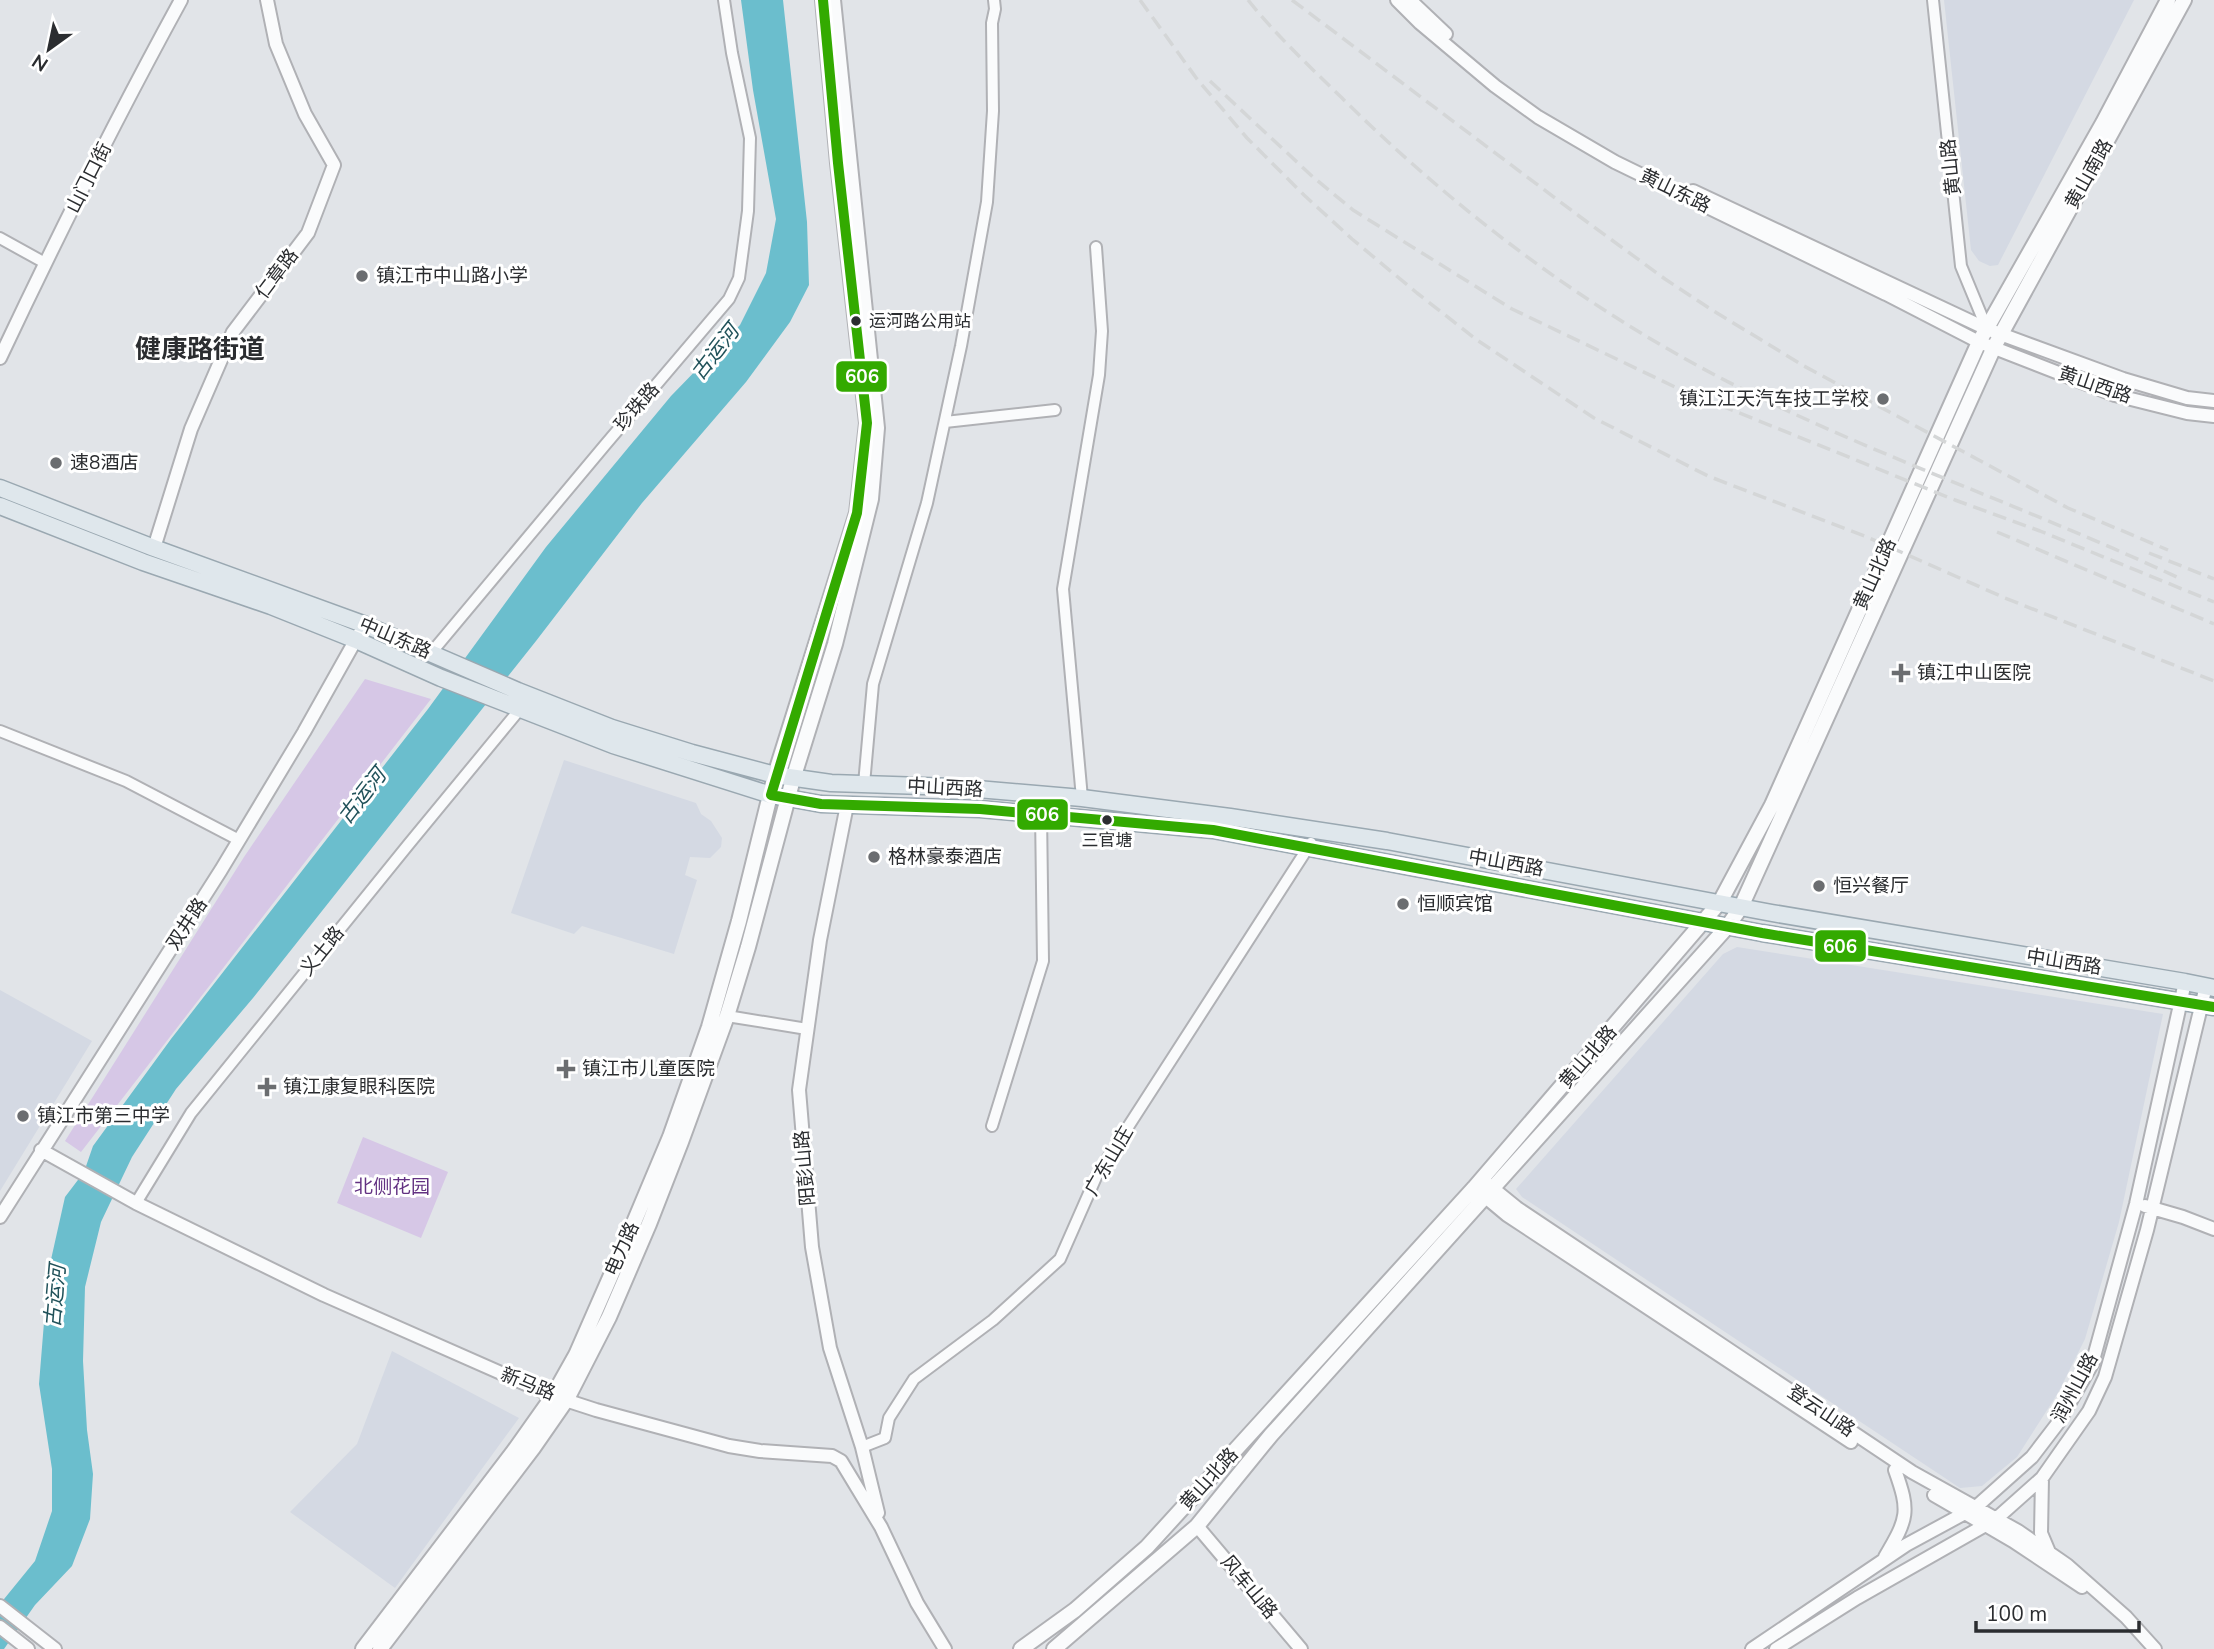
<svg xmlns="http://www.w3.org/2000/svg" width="2214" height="1649" viewBox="0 0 2214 1649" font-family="'Nunito Sans','Noto Sans SC',sans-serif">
<rect width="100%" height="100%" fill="#e1e4e8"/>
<!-- built -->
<path fill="#d4d9e3" d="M1944,0H2134L1998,265L1990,266L1979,261L1971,250Z
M564,760L696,803L701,814L711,821L722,838L721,847L710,858L690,857L685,875L697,880L674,954L582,926L574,934L511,913Z
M1737,947L2163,1014L2119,1222L2085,1339L2058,1393L2017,1457L1982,1486L1960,1488L1522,1197L1516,1189L1723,954Z
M0,990L92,1041L0,1191Z
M392,1351L519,1418L395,1588L290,1512L357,1444Z"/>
<!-- green -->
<path fill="#d6c7e6" d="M365,679L431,699L81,1152L65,1141L244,857Z
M363,1137L448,1172L421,1238L337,1203Z"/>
<!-- water -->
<path fill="#6bbecd" d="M741,0H783L807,222L809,285L790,322L746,382L642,503L536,641L253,998L176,1089L132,1157L101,1222L85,1287L83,1361L87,1430L93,1474L90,1519L72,1566L35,1605L4,1649H0V1604L35,1561L52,1511V1469L39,1384L48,1273L65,1197L84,1172L93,1146L171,1039L428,709L546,547L671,396L740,325L766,273L776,219L753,90Z"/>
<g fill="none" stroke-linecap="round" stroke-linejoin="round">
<defs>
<path id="minor" d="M1933,0L1961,266L1987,329
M0,238L45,263
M945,422L1055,410
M431,653L605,445L729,299L739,278L748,211L750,138L732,53L724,0
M0,731L126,781L239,840
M864,784L873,684L927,503L961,346L987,202L993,111L992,23L995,9L994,0
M1082,798L1063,589L1099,375L1102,331L1096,247
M727,1016L807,1029
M992,1126L1043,961L1041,813
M136,1203L191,1113L408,845L520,709
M862,1447L885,1438L889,1418L914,1379L993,1320L1060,1259L1097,1175L1311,843"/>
<path id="tertiary" d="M1397,0L1420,23L1495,86L1538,117L1615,162L1886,294L1979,342L2115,395L2187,413L2214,416
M1410,0L1446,34
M1693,191L1987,329L2123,379L2187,398L2214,401
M0,358C57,237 117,117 181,0
M154,548L191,429L233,332L308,233L334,165L305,114L276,44L267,0
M847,805L820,940L799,1090L812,1247L830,1348L862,1447L878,1513
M41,1150L136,1203L324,1295L553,1396L596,1410L729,1446L760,1451L832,1456L841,1461L881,1527L917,1603L945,1649
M1485,1182L1517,1208L1912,1472L2018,1531L2067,1565L2126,1617L2155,1649
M1477,1190L1507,1215L1851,1442
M2145,1206L2183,1217L2214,1229
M0,1217L221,870L304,732L359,634
M2042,1478L2041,1533L2049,1552
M1934,1495L2013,1541L2082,1587
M1197,1526L1301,1649
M1885,1557C1908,1518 1910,1512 1895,1470
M0,1606L55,1649
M0,1627L28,1649
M1752,1649L1906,1545L1976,1507L2032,1457L2058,1423L2092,1364L2136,1204L2185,982
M1776,1649L1857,1598L1996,1519L2042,1478L2089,1411L2105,1377L2147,1230L2206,986"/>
<path id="secondary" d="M363,1649L514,1451L553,1396L576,1355L630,1232L670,1137L709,1027L739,921L775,775L857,513L867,423L838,163L823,0
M380,1649L533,1448L567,1399L609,1317L649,1224L681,1142L727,1016L748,947L793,779L835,644L871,499L877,428L833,0
M1021,1649L1075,1610L1147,1547L1474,1188L1720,902L1772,805L1979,342L2103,123L2168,0
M1054,1649L1197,1526L1271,1435L1728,926L1741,907L1994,347L2184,0"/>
<path id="primary" d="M0,488L154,548L363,624L518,691L612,728L692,753L775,775L831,783L954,787L1082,798L1230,817L1387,841L1772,913L2185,982L2214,988
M0,506L143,562L271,606L356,640L441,678L613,745L771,795L821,804L980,809L1213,830L1762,933L2214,1007"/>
</defs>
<!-- minor casing -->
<use href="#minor" stroke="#b0b1b5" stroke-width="14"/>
<!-- tertiary casing -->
<use href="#tertiary" stroke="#b0b1b5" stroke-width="16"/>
<!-- secondary casing -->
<use href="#secondary" stroke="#b0b1b5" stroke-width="18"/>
<!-- primary casing -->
<use href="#primary" stroke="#9aa8b1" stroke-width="19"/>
<!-- minor -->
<use href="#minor" stroke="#fafbfc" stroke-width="10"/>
<!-- tertiary -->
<use href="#tertiary" stroke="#fafbfc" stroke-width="12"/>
<!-- secondary -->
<use href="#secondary" stroke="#fafbfc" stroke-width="14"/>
<!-- primary -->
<use href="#primary" stroke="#dfe7ec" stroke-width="16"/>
<!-- rail -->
<path stroke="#d4d6d7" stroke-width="3.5" stroke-dasharray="14 7" stroke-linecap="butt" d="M1140,0L1197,79L1247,138L1304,195L1352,239L1417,293L1477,340L1594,418L1708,476L1867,537L2005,598L2214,681
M1248,0C1276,35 1309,66 1341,97C1467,222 1613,329 1775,405C1907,467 2046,516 2179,578
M1292,0L1579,216L1665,279L1712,310L1804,366L2068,508L2168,550
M1210,81L1313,177L1353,210L1512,309L1675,387L1955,500L2040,531L2214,602
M1997,532L2214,624
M2149,553L2214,579"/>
<defs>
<path id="bus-1" d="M823,0L838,163L867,423L857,513L771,795L821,804L980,809L1213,830L1762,933L2214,1007"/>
</defs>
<!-- bus-1 casing -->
<use href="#bus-1" stroke="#fff" stroke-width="16"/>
<!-- bus-1 -->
<use href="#bus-1" stroke="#3a0" stroke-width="10"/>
</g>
<!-- markers -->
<g fill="#6b6d70" stroke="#fff" stroke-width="2.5">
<circle cx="362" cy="276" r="7"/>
<circle cx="1883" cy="399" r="7"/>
<circle cx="56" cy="463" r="7"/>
<path d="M1897.5 662.5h7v7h7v7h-7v7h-7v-7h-7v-7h7z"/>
<circle cx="874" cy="857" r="7"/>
<circle cx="1819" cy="886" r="7"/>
<circle cx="1403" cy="904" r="7"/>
<path d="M562.5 1058.5h7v7h7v7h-7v7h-7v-7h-7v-7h7z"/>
<path d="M263.5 1076.5h7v7h7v7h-7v7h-7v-7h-7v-7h7z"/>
<circle cx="23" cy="1116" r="7"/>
</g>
<g fill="#2b2d30" stroke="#fff" stroke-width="2.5">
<circle cx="856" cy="321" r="6"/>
<circle cx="1107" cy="820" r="6"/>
</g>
<g text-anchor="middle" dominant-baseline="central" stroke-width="6" stroke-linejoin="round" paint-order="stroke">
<!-- bus labels -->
<g font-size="17" fill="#2b2d30" stroke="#fff" text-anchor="start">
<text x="869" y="321">运河路公用站</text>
<text x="1107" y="840" text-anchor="middle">三官塘</text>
</g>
<!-- street labels -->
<g font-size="19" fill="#2b2d30" stroke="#fff">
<text transform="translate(1951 167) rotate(-96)">黄山路</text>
<text transform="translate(2089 174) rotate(-61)">黄山南路</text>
<text transform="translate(89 178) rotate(-63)">山门口街</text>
<text transform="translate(1675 191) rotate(26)">黄山东路</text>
<text transform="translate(277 274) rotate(-53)">仁章路</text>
<text transform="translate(2095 385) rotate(19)">黄山西路</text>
<text transform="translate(637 407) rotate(-49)">珍珠路</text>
<text transform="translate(1875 574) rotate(-66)">黄山北路</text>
<text transform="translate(395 638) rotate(23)">中山东路</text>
<text transform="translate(945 788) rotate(3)">中山西路</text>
<text transform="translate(1506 863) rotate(10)">中山西路</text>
<text transform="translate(187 924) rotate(-57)">双井路</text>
<text transform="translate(322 951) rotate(-51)">义土路</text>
<text transform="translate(2064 962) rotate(9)">中山西路</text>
<text transform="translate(1588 1057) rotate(-49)">黄山北路</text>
<text transform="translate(1109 1161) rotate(-60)">广东山庄</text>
<text transform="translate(805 1168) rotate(-95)">阳彭山路</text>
<text transform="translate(622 1249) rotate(-66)">电力路</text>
<text transform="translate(528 1384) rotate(22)">新马路</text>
<text transform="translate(2075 1388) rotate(-62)">润州山路</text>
<text transform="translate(1821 1411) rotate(34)">登云山路</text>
<text transform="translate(1209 1479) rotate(-48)">黄山北路</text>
<text transform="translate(1249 1587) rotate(50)">风车山路</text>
</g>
<!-- poi labels -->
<g font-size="19" fill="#2b2d30" stroke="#fff" text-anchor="start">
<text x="376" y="276">镇江市中山路小学</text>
<text x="1869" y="399" text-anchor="end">镇江江天汽车技工学校</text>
<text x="70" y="463">速8酒店</text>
<text x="1917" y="673">镇江中山医院</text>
<text x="888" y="857">格林豪泰酒店</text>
<text x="1833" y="886">恒兴餐厅</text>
<text x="1417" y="904">恒顺宾馆</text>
<text x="582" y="1069">镇江市儿童医院</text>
<text x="283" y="1087">镇江康复眼科医院</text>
<text x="37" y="1116">镇江市第三中学</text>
</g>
<!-- park labels -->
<g font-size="19" fill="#623182" stroke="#fff">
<text x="392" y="1187">北侧花园</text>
</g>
<!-- water labels -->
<g font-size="21" font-style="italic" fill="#21525a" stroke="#fff">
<text transform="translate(715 352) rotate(-52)">古运河</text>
<text transform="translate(362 796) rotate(-52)">古运河</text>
<text transform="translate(55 1296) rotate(-85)">古运河</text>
</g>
<!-- district labels -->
<g font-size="26" font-weight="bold" fill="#2b2d30" stroke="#fff">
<text x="200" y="349">健康路街道</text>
</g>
</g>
<g stroke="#fff" stroke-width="2.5">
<rect x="835" y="360" width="53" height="33" rx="7" fill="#3a0"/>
<rect x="1016" y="798" width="53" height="33" rx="7" fill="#3a0"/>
<rect x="1814" y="929" width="53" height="34" rx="7" fill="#3a0"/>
</g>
<g font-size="19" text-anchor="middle" font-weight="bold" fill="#fff">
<text x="862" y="383">606</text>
<text x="1042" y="821">606</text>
<text x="1840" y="953">606</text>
</g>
<!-- north arrow -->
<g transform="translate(49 49) rotate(213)" stroke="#ffffff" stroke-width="5" paint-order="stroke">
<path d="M0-5L12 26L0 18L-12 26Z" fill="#2b2d30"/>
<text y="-10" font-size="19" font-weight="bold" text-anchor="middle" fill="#2b2d30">N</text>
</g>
<!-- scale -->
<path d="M1976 1621v10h163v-10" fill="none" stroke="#2b2d30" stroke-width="3.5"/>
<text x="1986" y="1621" font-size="21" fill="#2b2d30" stroke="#ffffff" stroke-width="5" paint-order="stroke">100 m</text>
</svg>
